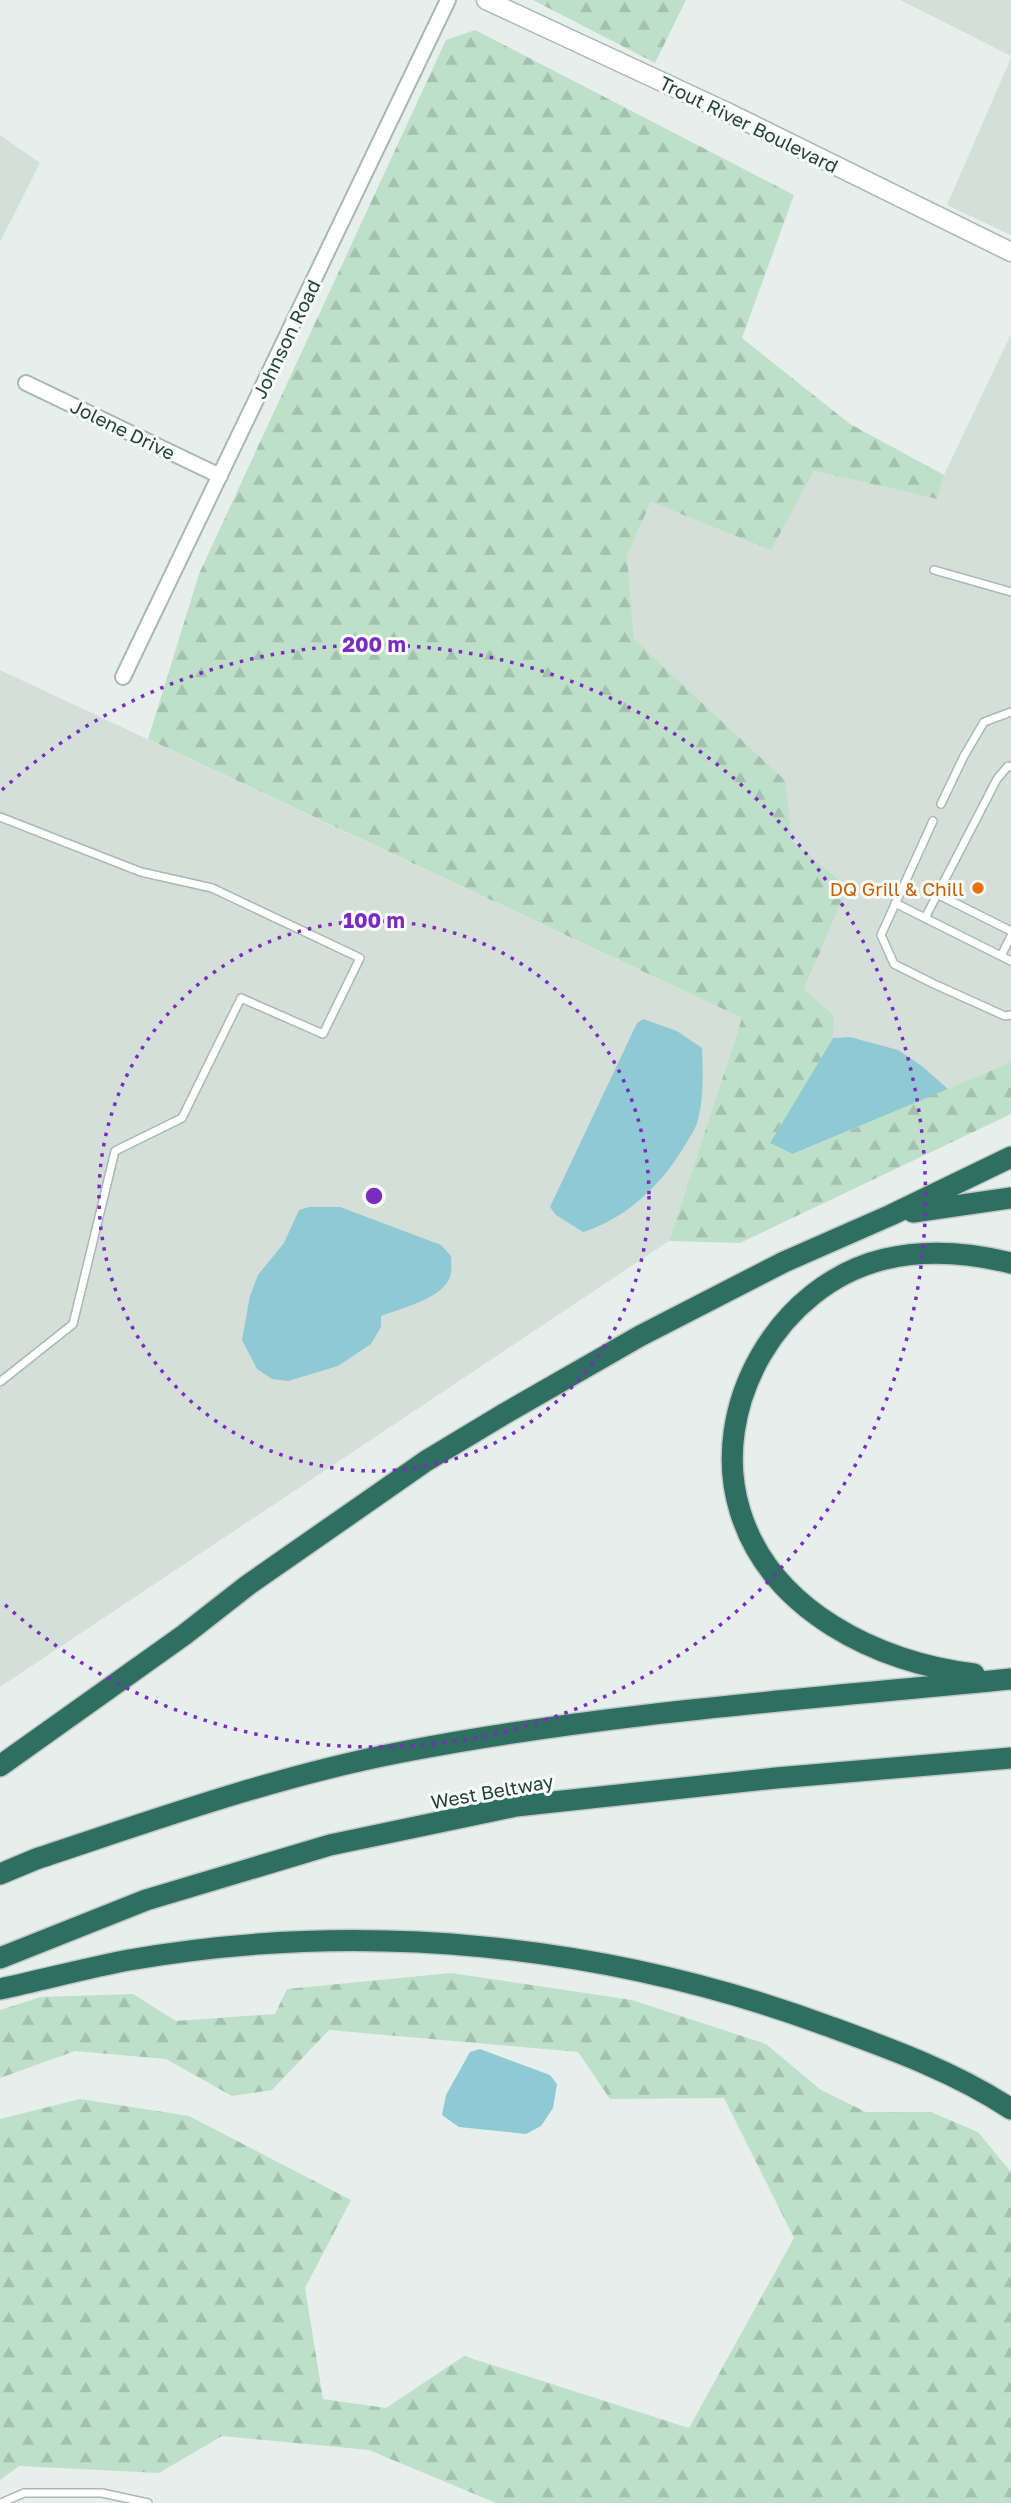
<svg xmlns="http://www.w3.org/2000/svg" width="1011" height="2503" viewBox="0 0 1011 2503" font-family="'Golos Text',sans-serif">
<defs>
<pattern id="forest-firs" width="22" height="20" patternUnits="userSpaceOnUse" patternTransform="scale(1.75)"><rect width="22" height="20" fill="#bfe0c8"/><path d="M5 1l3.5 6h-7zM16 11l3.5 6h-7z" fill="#a4c1ad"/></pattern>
</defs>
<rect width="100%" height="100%" fill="#e6efeb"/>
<!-- built -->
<path fill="#d4dfda" d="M900,0H1011V56Z
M1011,58V235L947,205Z
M0,135L40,163L0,242Z
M1011,334V1062L948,1089L922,1066L850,1037L833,1038L834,1015L804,991L848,887L792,841L786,781L634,639L627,555L651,502L771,549L814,471L937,499L944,475Z
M0,670L742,1018L669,1241L0,1687Z"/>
<!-- forest -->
<path fill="url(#forest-firs)" d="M533,0H686L655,63Z
M475,30L794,195L742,338L850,424L944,475L937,499L814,471L771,550L651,502L627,555L634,639L786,781L792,841L848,887L804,990L834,1015L833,1038L770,1143L794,1154L1011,1062V1114L740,1243L669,1241L742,1018L148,739L199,574L446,40Z
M451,1973L632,2000L766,2044L821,2090L866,2112H931L978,2132L1011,2172V2503H496L369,2450L222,2436L159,2473L19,2466L0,2480V2119L80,2099L189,2116L351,2200L305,2288L323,2399L386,2408L464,2356L689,2428L794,2238L724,2098L610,2099L578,2052L329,2030L272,2090L232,2096L166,2059L75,2051L0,2078V2010L41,1997L133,1994L176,2021L275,2014L287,1989Z"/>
<!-- water -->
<path fill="#8ec9d4" d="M643,1019L677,1031L702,1048C703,1072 704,1100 697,1123C695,1130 690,1136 687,1142C663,1183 628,1218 583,1232L556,1215L550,1207L637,1023Z
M850,1037L898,1050L922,1066L948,1089L793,1154L770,1143L833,1038Z
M309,1207H340L441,1245L451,1256C451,1261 452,1268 451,1273C447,1298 401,1308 381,1316V1327L371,1344L338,1366L288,1381L272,1379L257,1369L242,1340L250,1296L258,1275L284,1243L299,1210Z
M480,2049L550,2075L557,2084L553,2108L541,2126L526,2134L459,2127L442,2115L446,2095L470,2052Z"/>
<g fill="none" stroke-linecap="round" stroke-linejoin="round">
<defs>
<path id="service" d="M934,570L1011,592
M941,804L964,756L984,722L1011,712
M0,817L141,872L212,888L360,958L323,1034L241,998L182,1118L115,1151L73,1324L0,1382
M933,821L881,935L894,964L934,984L1005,1016L1011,1015
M937,894L1011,931
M895,903L1011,961
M925,918L997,779L1008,766L1011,767
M1001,956L1011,936
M1,2503L24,2493H102L148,2503"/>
<path id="minor" d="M26,383L220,476
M123,677L448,0"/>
<path id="tertiary" d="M486,0L729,113L1011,252"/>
<path id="motorway" d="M913,1212L1011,1198
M974,1674C878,1663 770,1610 740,1511C708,1407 779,1284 885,1259C927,1249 970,1253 1011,1263
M0,1766L184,1635L248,1585L426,1461L504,1414L640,1336L784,1262L891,1215L1011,1157
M0,1874L36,1859C157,1819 277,1776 402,1752C603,1713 808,1699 1011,1679
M0,1958L146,1900L330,1845L516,1806L776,1778L1011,1758
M0,1989C43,1980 86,1968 129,1960C363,1919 606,1944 828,2026C891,2049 955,2072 1011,2109"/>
</defs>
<!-- service casing -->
<use href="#service" stroke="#a8b8b2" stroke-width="10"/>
<!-- minor casing -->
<use href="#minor" stroke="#a8b8b2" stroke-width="18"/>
<!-- tertiary casing -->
<use href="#tertiary" stroke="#a8b8b2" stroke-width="21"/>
<!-- motorway casing -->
<use href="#motorway" stroke="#c2cac8" stroke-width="24"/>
<!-- service -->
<use href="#service" stroke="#fff" stroke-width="7"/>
<!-- minor -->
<use href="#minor" stroke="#fff" stroke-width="14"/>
<!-- tertiary -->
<use href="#tertiary" stroke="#fff" stroke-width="18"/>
<!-- motorway -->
<use href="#motorway" stroke="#2f6f62" stroke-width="21"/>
</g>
<!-- distance rings -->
<g fill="none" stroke="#7b2cbf" stroke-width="3.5" stroke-dasharray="3.5 7">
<circle cx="374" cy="1196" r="275"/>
<path d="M2 790A551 551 0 1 1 2 1602"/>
</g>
<!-- markers -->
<circle fill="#e8710a" stroke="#f7fbf9" stroke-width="2.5" cx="978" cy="888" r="7"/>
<g text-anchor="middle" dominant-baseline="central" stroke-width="6" stroke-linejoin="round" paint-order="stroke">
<!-- street labels -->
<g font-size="19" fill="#24423a" stroke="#f7fbf9">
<text transform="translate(749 124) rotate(26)">Trout River Boulevard</text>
<text transform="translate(286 339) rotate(-64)">Johnson Road</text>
<text transform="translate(123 429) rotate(26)">Jolene Drive</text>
<text transform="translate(492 1791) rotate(-10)">West Beltway</text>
</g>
<!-- food labels -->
<g font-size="19" fill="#c56008" stroke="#f7fbf9" text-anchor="end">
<text x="964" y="888">DQ Grill &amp; Chill</text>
</g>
</g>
<circle cx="374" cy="1196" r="10" fill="#7b2cbf" stroke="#f7fbf9" stroke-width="3.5"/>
<g font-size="21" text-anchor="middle" font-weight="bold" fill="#7b2cbf" stroke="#f7fbf9" stroke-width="6" stroke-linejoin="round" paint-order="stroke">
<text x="374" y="652">200 m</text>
<text x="374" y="928">100 m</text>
</g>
</svg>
